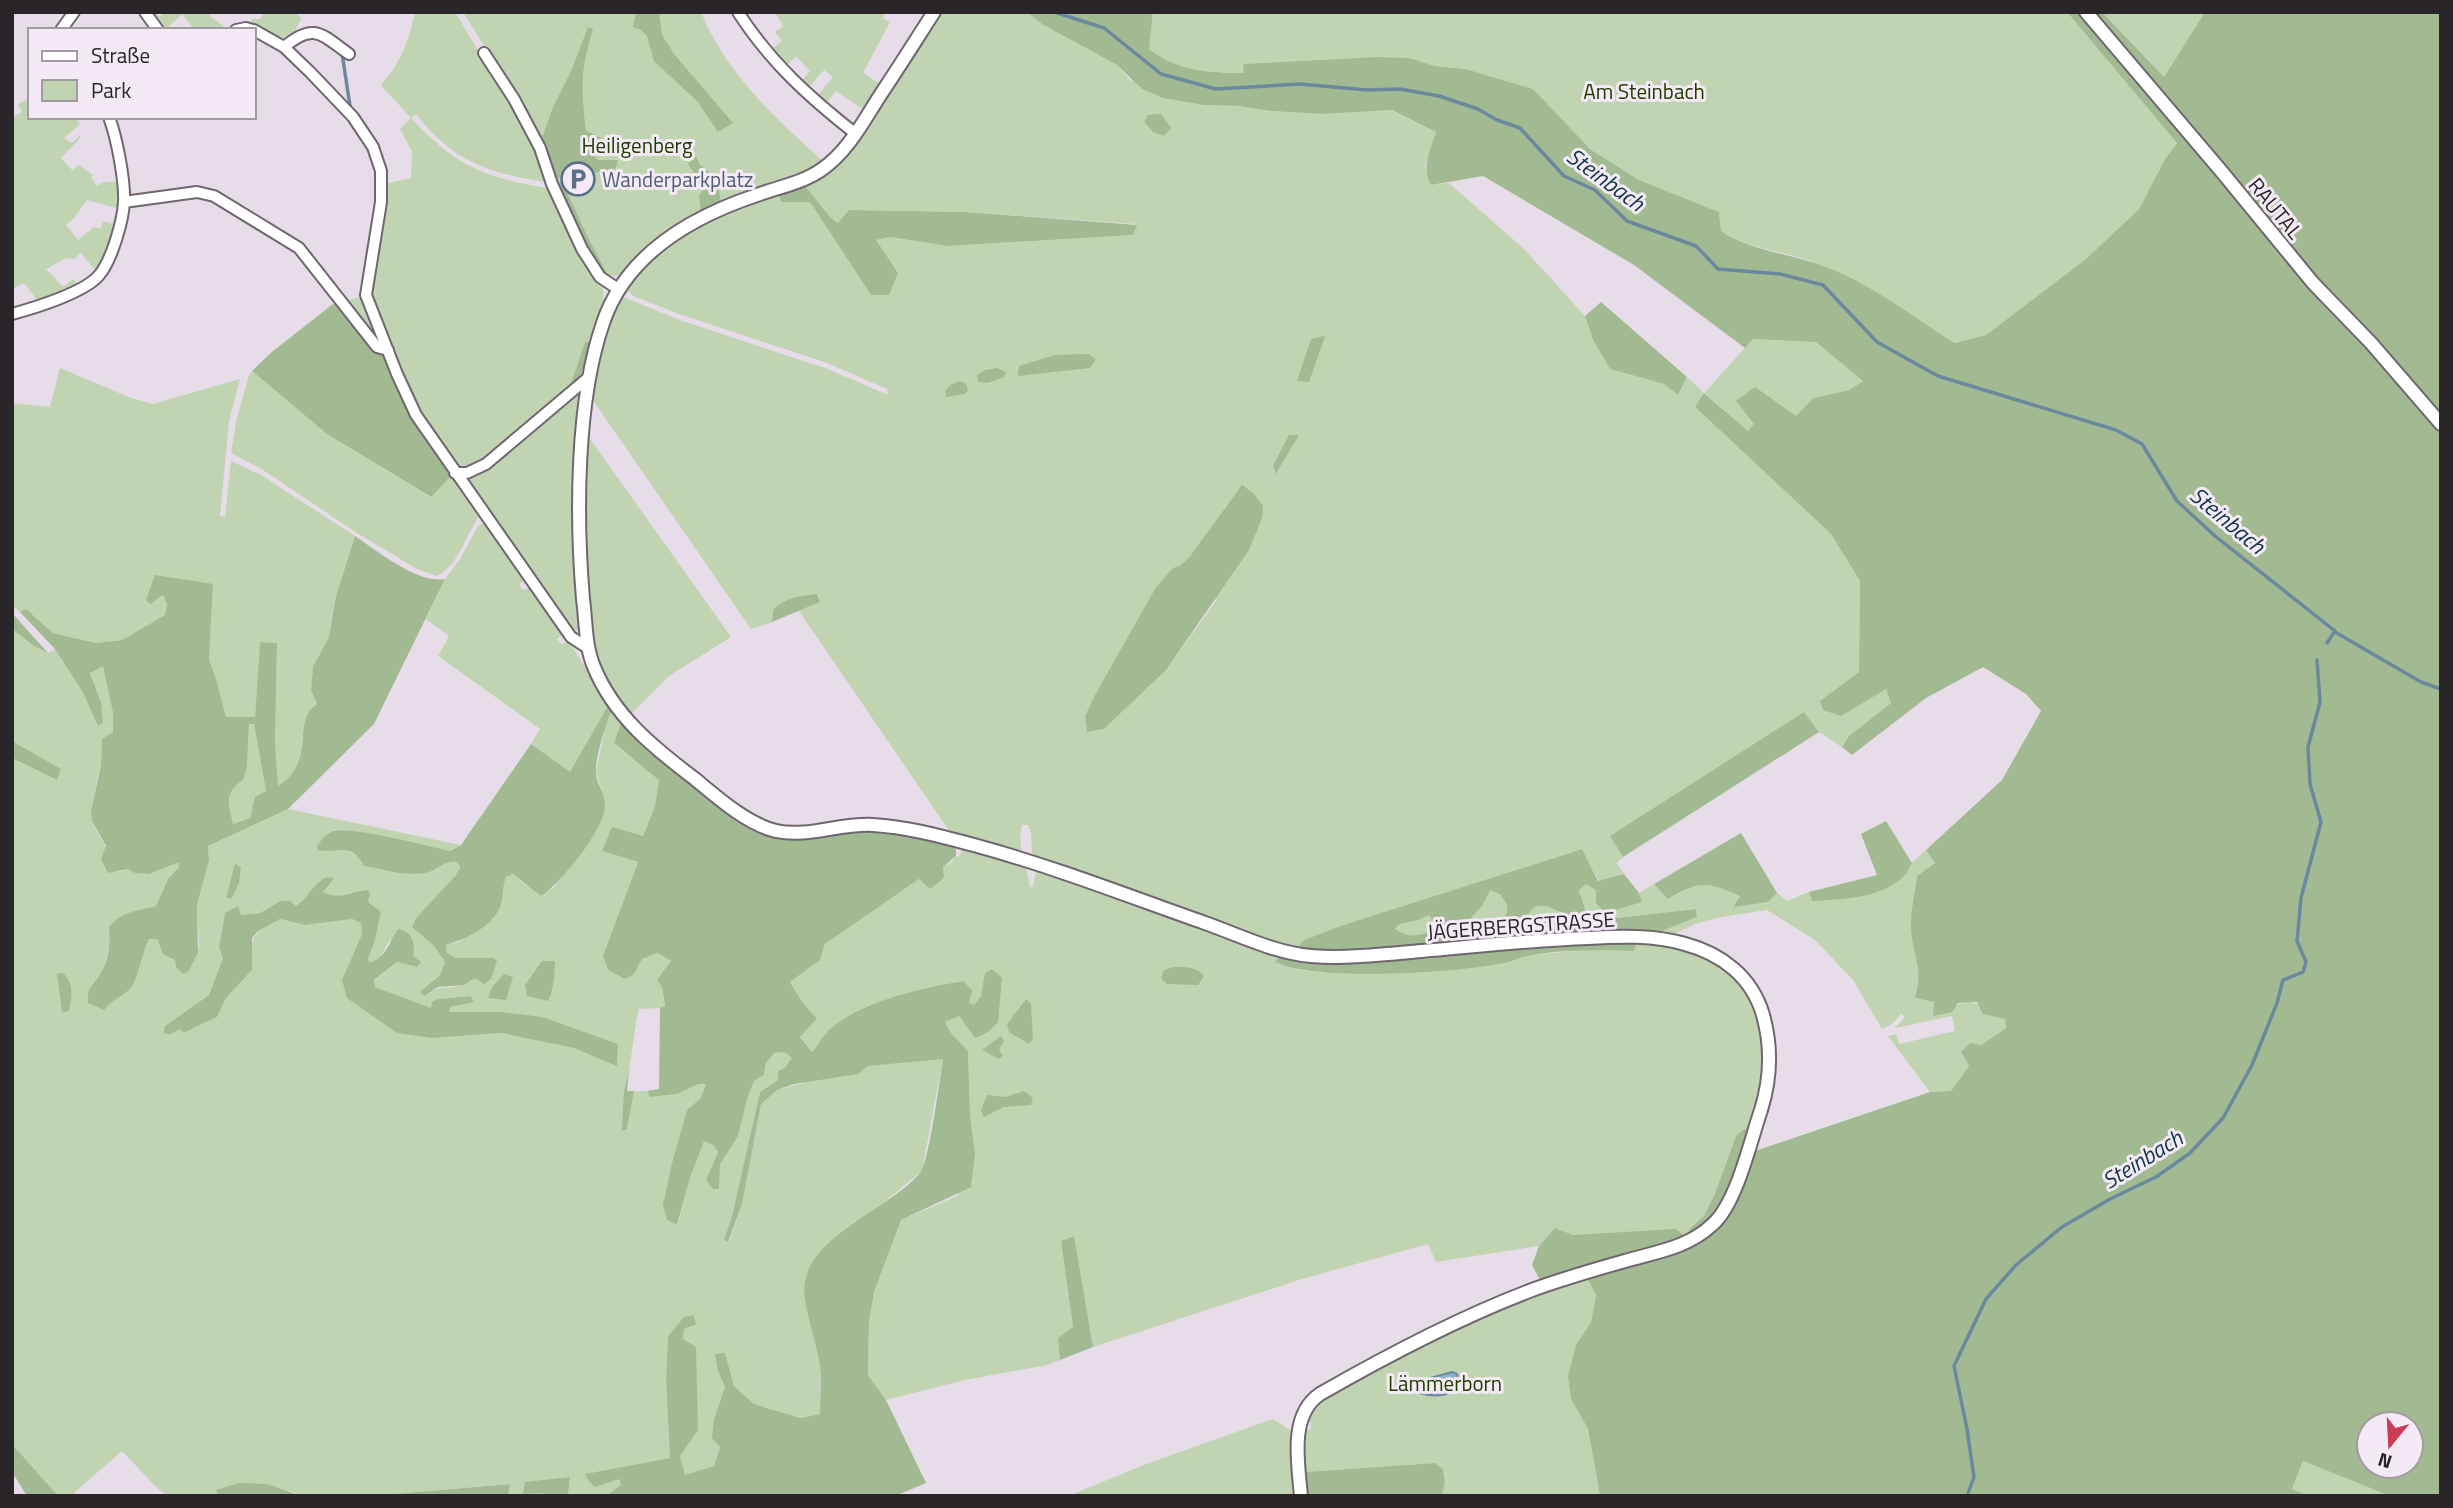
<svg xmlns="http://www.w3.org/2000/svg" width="2453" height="1508" viewBox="0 0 2453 1508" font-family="'Titillium Web',sans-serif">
<rect width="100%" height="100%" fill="#e7dde8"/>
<!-- green -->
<path fill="#c0d4b2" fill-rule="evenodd" d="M150,12H155L159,17L165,12H212L210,16L228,30H195L182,14L165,30Z
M265,12H295L301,18L295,32L281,38L261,30L251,21L252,19H260Z
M415,12H455L537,149L547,182C490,174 452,161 416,114L411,118C457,168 487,178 552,189L582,253L603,290L604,301L593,341L585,342L569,389L482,464L466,469L456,465L420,411L370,296L384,184L411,178L412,152L400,129L411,118L381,85C401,63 409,40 415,12Z
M463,12H701C726,74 776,119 824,162L791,179L732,200L728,199L650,245L621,274L614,276L600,273L516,98Z
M775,12H886L883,18L890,22L863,73L882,85L865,111L836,91L827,102L818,95L833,77L824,70L808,88L800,82L810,71L796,56L787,65L773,48L782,41L775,32L783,26Z
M939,12H1027L1042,24L1117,65L1130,80L1204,105L1239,106L1270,111L1323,114L1391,110L1436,132L1425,166L1431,185L1449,183L1523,248L1585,316L1593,340L1610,369L1664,384L1678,394L1687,377L1704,393L1753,339L1816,342L1863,381L1849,390L1813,398L1796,416L1755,424L1748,431L1705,393L1695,407L1831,534L1860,581L1859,672L1820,701L1841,716L1886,688L1891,703L1849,736L1842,747L1819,732L1804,712L1611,836L1623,857L1617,863L1624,874L1599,881L1581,849L1343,925L1304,940L1296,949L1042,862L1032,853L1031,834L1028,825H1022L1020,837L1022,851L1017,853L952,835L799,611L820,602L773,610L772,622L751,629L590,396L608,322L618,299L623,297L680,320L828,369L888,395L887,389L827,363L679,314L633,296L628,291V283C637,274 645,263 655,254C687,223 737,207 779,195L781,202H810L871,295L898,273L875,240L890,237L948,246L1133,235L1136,224L965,212L849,210L839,223L831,218L805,186L829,173L843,160ZM1289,435L1298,436L1277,473L1273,465ZM1191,555L1216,601L1166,670L1104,729L1087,732L1085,716L1156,587L1173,568L1181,565Z
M1153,12H2067L2177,142L2165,159L2139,209L2086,259L1986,335L1953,343C1911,316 1869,287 1823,266C1790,251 1752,251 1721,231L1719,212L1639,180L1590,150L1533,89L1466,69L1435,66L1409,58L1377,57L1243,64L1245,73C1210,73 1176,71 1148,49Z
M2102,12H2205L2164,77Z
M28,99L30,117H75L80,124L64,138L72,143L80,135L81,137L61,158L72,170L79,165L93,175L91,177L96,186L104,182H119L120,209L87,200L74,218L66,225L78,240L94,227L101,229L103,221L112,224L115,215L119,216L114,236L97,273L81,253L74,259L66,258L46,269L63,287L73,279L79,286L38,301L24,283L12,289V117L22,112L18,104Z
M359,297H365L379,342L346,301Z
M60,368L131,398L153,404L240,379L229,421L220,516L225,517L231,461L261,475L355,536L336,596L329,637L313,668L311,690L317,704C296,717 307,746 296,768C293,774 286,780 281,785L277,786L275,744L277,643L260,642L255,717H226L217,682L209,659L213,584L163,594L167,604L165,615L122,640L96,643L53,633L26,609L20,612L12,605V403L50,407Z
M252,371L327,434L430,497L452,475L480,515C466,534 459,565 437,576L417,569L357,533L263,470L231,453L236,422L249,375Z
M582,388L575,512L579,630H573L471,485L470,478Z
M588,436L731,637L669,676L629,716L601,670L592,643L586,578L584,512Z
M485,522L525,579L519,585L523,590L530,587L563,634L557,639L561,644L569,642L609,704L570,773L531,744L540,729L438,656L449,636L426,619L445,579L460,559L478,526Z
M12,629L34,646L48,653L55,649L82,691L98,726L101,702L90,672L103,665L113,713V733L102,739L101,765L96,784L92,822L119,872L128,869L149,874L179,861V867L168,879L156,906L146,909L109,927C111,950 107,966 92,984L109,1004L130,989L136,979L140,958L149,938L157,939C165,959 172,959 192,965L199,946L197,905L209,860L208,846L288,809L461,845L450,851L361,832L335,830L318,850C329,852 336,848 346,850C370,860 400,879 426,873C438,870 445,860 457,862L460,867L456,875L416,918L412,926L434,946L445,962L440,975L434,979L424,996C444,982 444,991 462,985C476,981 484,968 493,958H456L446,952V945L459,942L502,902V887L506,877L513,874L527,886L553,889L606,806L596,772L606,723L612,709L621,723L614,744L659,779L655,806L643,836L602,851L638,862L603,956L634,973L642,959L659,953L671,961L662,987L665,1006L660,1008L639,1009L637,1016L629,1071L624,1090L627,1129L634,1091H647L651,1097L677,1094L699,1084H706L700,1099L687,1111L672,1163L667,1220L678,1224L690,1178L704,1140L714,1146L718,1152L706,1180L719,1189L720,1164L754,1081L764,1075L766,1063L775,1052L786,1053L793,1058L778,1080L760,1092L732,1216L724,1240L729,1242L742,1204L761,1104L777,1090L867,1066L943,1058L922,1171L873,1211L847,1227L818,1254L808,1310L820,1362V1414L802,1418L754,1404L734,1386L725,1354L718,1371L725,1387L714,1419L720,1447L714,1466L685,1476L680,1456L683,1339L684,1329L696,1325L693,1316L684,1317L668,1336L666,1380L670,1458L586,1474L619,1479L621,1485L606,1496H568L570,1478L546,1493V1496H504L508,1495L509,1484L371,1496H301L290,1491L216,1490L218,1496H168L155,1486L122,1451L75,1492L77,1496H58L12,1444V758L57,780L61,769L12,741ZM326,877L333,878L322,892C332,897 339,897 350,893L381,912L375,940L368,959L370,962L378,960L390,940L420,962L416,967L397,962L374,981L375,987L431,1009L438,999L471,996L474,1001L450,1007L448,1012L543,1017L618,1044L617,1065L574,1048L500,1033L432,1038L342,980L362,934L361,923L352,919L305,925L280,919C248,935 252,936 252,970L226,998L217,1017L184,1032L180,1029L171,1034L165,1026L209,995L224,957L219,947L225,913L238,906L240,915L260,913L282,901H290L296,906C309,898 311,885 326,877Z
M249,724H254L266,791L251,813L250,818L232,824L228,796L231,788L243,780L247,768Z
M963,848L1026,867L1030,887L1033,886L1036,871L1193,924L1279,956L1275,962L1306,971L1385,973L1435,970L1506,962L1532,955L1583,950L1634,951L1637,943L1676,948L1700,954L1719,964L1747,988L1763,1031L1764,1061L1760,1094L1749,1130L1736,1136L1714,1196L1704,1216L1689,1229L1691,1235L1687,1238L1573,1235L1555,1228L1539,1246L1436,1262L1428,1244L1302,1279L1093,1347L1073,1236L1061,1241L1073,1327L1059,1338L1060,1360L1047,1365L965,1380L886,1400L868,1375L869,1322L874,1292L901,1220L957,1196L975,1153L970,1116L968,1051L951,1033L945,1022L959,1016L975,1038L986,973L981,996L974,1005L969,1003L963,981C922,988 861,1001 830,1030C823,1036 818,1045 813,1052L800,1037L817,1019L801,1000L790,982L820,960L825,944L919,879L931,888L944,878L942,867L952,862L956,856L959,857ZM1025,1003L1031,1004V1021L1007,1024Z
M1926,850L1935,863L1917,876C1915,890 1912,906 1912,921C1913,948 1923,971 1915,998L1934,1002L1933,1016C1969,997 1972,998 2005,1019L2006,1028L1981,1045L1961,1053L1969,1066L1951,1091L1930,1092L1888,1036L1896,1034L1899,1044L1955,1031L1952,1016L1895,1028L1905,1017L1901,1014L1892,1024L1882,1029L1853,980L1815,940L1767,910L1722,917L1695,924L1672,935L1657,933L1697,917L1696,909L1616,918L1613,911L1642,902L1639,893L1654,884L1669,899C1703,881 1704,881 1740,896L1733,906L1768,902L1777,893L1787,901L1809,892L1812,901L1905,876L1912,863Z
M1586,884L1597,890L1601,910L1607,914L1603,919L1590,924L1579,889Z
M1489,890L1501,895L1507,905V913L1497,923L1469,928L1470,919L1482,906Z
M1547,906L1564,912L1556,920L1531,919L1529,913L1534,907Z
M1429,915L1434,923L1433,929C1419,937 1408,938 1395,929L1399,923L1419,920Z
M1587,1278L1596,1295L1591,1322L1576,1345L1571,1399L1588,1429L1600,1496H1442L1445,1483L1443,1469L1434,1463L1305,1472L1303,1437L1305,1431L1311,1429V1423L1306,1422L1312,1410L1325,1397L1485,1314Z
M1273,1419L1290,1430L1296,1496H1068L1149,1463Z
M2303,1461L2390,1496H2309L2292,1489Z"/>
<!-- forest -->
<path fill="#a1ba91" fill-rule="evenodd" d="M636,12H659L662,35L674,54L733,123L718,132L698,102L654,61L647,36L641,30L633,27Z
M1027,12H1153L1149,49C1176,71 1210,73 1244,73L1243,64L1377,57L1409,58L1435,66L1466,69L1533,89L1591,150L1639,180L1719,212L1721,231C1750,250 1785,253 1818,264C1867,281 1911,315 1954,343L1986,335L2086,259L2139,209L2165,159L2177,143L2067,12H2081L2441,431V1496H2390L2303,1461L2292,1489L2309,1496H1600L1588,1429L1571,1399L1568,1376L1576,1345L1591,1322L1596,1295L1587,1278C1628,1267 1697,1258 1723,1221C1738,1201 1744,1176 1752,1152L1930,1092L1951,1091L1969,1066L1961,1052L1970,1043L1981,1045L2006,1028L2005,1019L1983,1014L1977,1002L1958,1003L1952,1012L1933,1016L1934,1002L1915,998C1924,967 1912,955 1911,926C1911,909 1915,892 1917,876L1935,863L1926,850L2002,780L2041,711L2026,694L1983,667L1926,698L1852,755L1842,747L1849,736L1891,703L1886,689L1841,716L1823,710L1820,701L1859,672L1860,581L1831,534L1695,407L1704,393L1748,431L1754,424L1736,401L1755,387L1796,416L1813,398L1849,390L1863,381L1816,342L1753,339L1745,348L1634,265L1483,176L1431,185C1421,167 1430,151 1436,132L1392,110L1323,114L1270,111L1239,106L1204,105L1163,98L1142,89L1117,65L1042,24ZM2369,1424H2411V1466H2369Z
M2091,12H2102L2164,77L2205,12H2441V417L2408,376L2319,280Z
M588,27L593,29C580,70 581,89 586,131L602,138L594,156L598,160H618L615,170H605L595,173L592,168L576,166L564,168L563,177L554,179L541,141L553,107L572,69Z
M1161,114L1171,128L1164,136L1153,132L1144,122L1148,115Z
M696,156L700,165L709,172L707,179L718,185L721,203L701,213L699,196L704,188L688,164Z
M562,181L588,238L608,275L605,274L585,249L556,186Z
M805,186L831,218L838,223L849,210L965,212L1137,225L1133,235L948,246L890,237L876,240L898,273L889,295H871L810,202H781L779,195Z
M1601,302L1687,377L1678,395L1664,384L1610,369L1593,340L1585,316Z
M333,304L340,305L382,354L411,414L452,475L431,497L327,434L252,371L273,351Z
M1325,336L1309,382L1297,381L1311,339Z
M593,341L579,380L569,389L585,342Z
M1088,354L1096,359L1090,368L1018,376L1019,366L1055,355Z
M997,368L1006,372L1004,377L988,383L978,382L977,375L985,370Z
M960,381L966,384L968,390L965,394L946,397L945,391L950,385Z
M1289,435H1299L1276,474L1273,465Z
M1242,485L1253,493L1263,506L1262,518L1249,550L1166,670L1104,729L1087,732L1085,716L1095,695L1156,587L1173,568L1181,565L1191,555Z
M355,536C378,551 417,584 445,579L374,724L288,809L208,846L209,860L197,905L198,953L188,972L183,974L176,967L175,960L163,954L157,939H149C142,952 138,979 131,988C123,996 112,1000 104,1010L88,1003C87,986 93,986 101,972C110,957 110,943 109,927C122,911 137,911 156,906L168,879L179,867V862L149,874L135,873L128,869L108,873L101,859L106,846L92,821L91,812L101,765L102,739L113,732V713L103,666L90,673L101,702L103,723L98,726L82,691L55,649L20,612L26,609L53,633L96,643L122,640L165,615L167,604L163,595L150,604L146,600L155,575L213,584L209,659L217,682L226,717H255L260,642L277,643L275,744L278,786C318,761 290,721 317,704L311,690L313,667L329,637L336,596ZM249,724H254L266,791L255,797L250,818L233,824C228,802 224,793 243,780L247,768Z
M817,594L820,602L772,622L773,610C786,597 800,596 817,594Z
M12,613L48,653L34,646L12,629Z
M609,704L612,709C606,723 595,758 596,773C596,783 605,793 605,804C607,827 560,884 541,896L513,874L506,877C503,885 503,891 502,900C498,924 467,939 446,945V952L456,958H493L497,961L491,979L484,984L475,978L464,985L438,987L424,996L420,992L440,975L445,962L434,946L412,927L416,918L456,875L460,867L457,862C445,860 438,870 426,873C407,877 383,869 364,866C351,841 339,854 318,850L317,846C321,840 327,833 334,831C351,826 428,846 450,851L461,845L531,744L570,772Z
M1804,712L1819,732L1623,857L1610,836Z
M621,723L667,765L754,827L868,829L953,846L956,850V856L943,867L944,878L930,889L919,879L825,944L820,960L790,982L801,1000L817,1019L800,1037L812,1052C818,1045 823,1036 829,1030C861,1001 922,988 963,981L972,990L969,1003L974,1005L981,996L985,973L992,969L1002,978L998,1022L988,1032L975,1038L959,1016L945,1022L951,1033L968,1051L970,1116L975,1153L971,1187L901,1220L874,1292L869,1322L868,1375L886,1400L926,1483L895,1496H606L621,1485L619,1479L595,1487L588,1480L585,1474L670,1458L666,1380L668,1336L684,1317L694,1315L696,1325L684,1329L683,1339L696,1347L698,1430L680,1456L685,1475L714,1466L720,1447L712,1438L714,1419L725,1387L718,1371L715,1354L725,1353L734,1386L754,1404L801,1418L820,1414C820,1396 822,1377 819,1360C816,1340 801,1300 805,1281C815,1233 889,1209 920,1173C929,1163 940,1078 943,1059L868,1066L858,1074L794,1084L777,1090L761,1104L742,1204L728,1242L724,1240L732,1216L760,1092L778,1080V1071L785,1068L792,1058L786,1053L775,1052L766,1063L764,1075L754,1081L747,1099L738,1136L720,1164L719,1189H713L706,1180L718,1152L714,1146L704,1141L690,1178L677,1225L667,1220L663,1205L672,1163L687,1110L700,1099L706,1084H699L677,1094L650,1097L647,1091L659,1089L660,1008L665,1006L662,987L657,980L671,961L658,953L642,959L634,974L625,979L608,970L603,956L638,862L602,851L612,827L643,836L655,806L659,780L614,743Z
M12,741L61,769L57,780L12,758Z
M1886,821L1912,863C1909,868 1907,874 1903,877C1879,899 1843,899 1812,901L1809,892L1877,875L1861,834Z
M1741,833L1777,893L1768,902L1733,907L1740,896C1705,881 1701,881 1668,899L1654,884Z
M1582,849L1598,881L1624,874L1639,893L1642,902L1613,911L1616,918L1696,909L1697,917L1657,933L1351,951L1296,949L1304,940L1343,925ZM1586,884L1596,890V903L1606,914L1602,919L1590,924L1579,890ZM1490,890L1501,895L1507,905V913L1497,923L1470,927V919L1482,906ZM1547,906L1563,913L1556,920L1531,919L1529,913L1534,907ZM1429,915L1434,923L1433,929C1419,937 1408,938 1395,929L1399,924L1419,920Z
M235,864L241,867L239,883L232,898H226Z
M326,877L334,878L323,892C339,901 352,891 368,890L370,894L368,902L381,912L375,940L368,959L370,962C385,959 390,941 398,929C412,931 416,943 413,956L421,962L417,967L397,962L374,980L375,987L431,1008L432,1002L438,999L471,996L474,1002L450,1007L449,1012H500L543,1017L618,1044L617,1066L574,1048L501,1033L432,1038L397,1033L347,998L342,980L362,934L361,923L352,919L305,925L280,919L258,931L252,938V970L226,998L217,1017L183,1033L180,1029L171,1034L164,1033L165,1026L209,995L223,958L219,947L225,913L238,906L241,915L260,913L281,901H290L296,906C309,898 311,885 326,877Z
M1571,943H1637L1634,951C1601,950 1566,949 1533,955C1524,956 1516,960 1508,962C1460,973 1317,982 1275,962L1279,956L1321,964Z
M542,961H555C555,972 553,994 548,1001L527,996L525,985Z
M1173,967C1185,967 1197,966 1204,976L1198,985L1167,984L1161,978L1164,970Z
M63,973C74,983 72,997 69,1011L62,1012L57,974Z
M504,974L513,977L506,1000L488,998L492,987Z
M1026,999L1031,1004L1033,1039L1029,1044L1009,1032L1007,1024Z
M1001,1036L1004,1041L999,1050L1003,1056L999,1059L982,1050Z
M629,1071L627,1091H634L627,1129L622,1131L624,1090Z
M1024,1091L1033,1098L1031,1105L1004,1107L984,1117L981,1110L987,1095L1006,1097Z
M1744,1129L1749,1130L1727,1198L1717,1217L1691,1235L1689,1229L1704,1216L1714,1196L1736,1136Z
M1555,1228L1573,1235L1676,1229L1687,1238C1638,1253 1589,1265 1541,1282L1532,1265L1539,1246Z
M1074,1236L1093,1347L1060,1360L1058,1338L1073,1327L1061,1241Z
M12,1444L58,1496H27L12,1472Z
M1435,1463L1443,1469L1445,1483L1442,1496H1306L1305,1472Z
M570,1477L568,1496H546L545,1493L523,1494L525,1482Z
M239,1483L267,1484L301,1496H218L216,1490Z
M510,1484L508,1495L504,1496H371Z"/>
<!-- water -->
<path fill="#86b4d1" stroke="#6a899f" stroke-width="2" d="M1452,1372L1457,1374L1459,1385C1447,1401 1424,1396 1408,1388V1384Z"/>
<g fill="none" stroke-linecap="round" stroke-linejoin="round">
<!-- stream -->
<path stroke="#6a899f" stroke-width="3.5" d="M1054,12L1104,28L1161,74L1216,89L1300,84L1367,90L1400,89L1439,96L1478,109L1497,120L1520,128L1564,176L1595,190L1627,221L1696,246L1718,269L1780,274L1823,285L1877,342L1938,376L2116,430L2142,444L2177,501L2215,536L2335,631L2327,643
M342,53L350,106
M2335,632L2421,682L2441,689
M1967,1496L1974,1477L1967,1429L1954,1366L1986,1299L2016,1265L2062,1227L2110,1199L2156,1177L2190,1153L2223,1118L2252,1065L2277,1003L2283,980L2303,972L2306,962L2297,941L2301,898L2321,822L2310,784L2308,747L2320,702L2317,660"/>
<defs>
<path id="minor" d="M145,12L158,30
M738,12C770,62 810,98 856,134
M61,30L74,12
M236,30L246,28L253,30
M254,30L284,47L310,72L353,117L373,147L381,171V202L366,295L397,374L416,415L571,637L588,648
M284,47C314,22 321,34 349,54
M484,53L514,99L540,148L552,184L582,249L600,277L618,289
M124,202L197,192L214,196L299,248L377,347L388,350
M12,314C34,308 87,292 100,274C112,259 123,221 124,202C125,181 117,138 109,117
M455,473H467L486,464L589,377"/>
<path id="tertiary" d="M934,12C916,40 899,67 881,94C864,120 848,152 821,170C802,183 779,187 757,195C691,217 626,254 603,323C576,401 576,517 583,599C586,621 585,646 594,667C614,716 654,748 695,779C718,798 747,824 776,831C808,838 840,823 873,825C909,827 947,838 981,847C1057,868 1131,897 1205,923C1239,935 1275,953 1311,956C1347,959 1386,954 1422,951C1477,946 1533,940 1588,938C1620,936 1654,935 1685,944C1722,954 1752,977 1763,1015C1772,1047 1771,1078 1761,1110C1750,1142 1737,1202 1713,1224C1688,1248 1656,1252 1625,1261C1593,1270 1562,1279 1532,1290C1458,1318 1388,1355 1320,1394C1289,1415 1298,1462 1301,1496
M2086,12L2222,172L2313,283L2371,343L2441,424"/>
</defs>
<!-- minor casing -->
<use href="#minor" stroke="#6f6670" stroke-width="14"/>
<!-- tertiary casing -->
<use href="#tertiary" stroke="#6f6670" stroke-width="16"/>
<!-- minor -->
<use href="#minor" stroke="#fff" stroke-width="10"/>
<!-- tertiary -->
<use href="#tertiary" stroke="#fff" stroke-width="12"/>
</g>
<!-- icons -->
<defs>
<symbol id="parking-ring" viewBox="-11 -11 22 22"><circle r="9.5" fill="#f4eaf5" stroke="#5c6f8a" stroke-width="1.5"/><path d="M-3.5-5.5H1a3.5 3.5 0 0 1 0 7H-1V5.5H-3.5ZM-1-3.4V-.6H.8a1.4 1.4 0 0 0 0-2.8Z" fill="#5c6f8a"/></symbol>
</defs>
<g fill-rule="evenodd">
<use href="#parking-ring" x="559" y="160" width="38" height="38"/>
</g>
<g text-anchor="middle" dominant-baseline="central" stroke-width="6" stroke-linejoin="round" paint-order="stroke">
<!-- park labels -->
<g font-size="21" fill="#203e00" stroke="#f4eaf5">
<text x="1644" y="91">Am Steinbach</text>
<text x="637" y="145">Heiligenberg</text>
<text x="1445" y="1383">Lämmerborn</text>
</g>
<!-- service labels -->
<g font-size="21" fill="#4e5e75" stroke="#f4eaf5" text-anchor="start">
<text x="602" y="179">Wanderparkplatz</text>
</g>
<!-- street labels -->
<g font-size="21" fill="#292529" stroke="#f4eaf5">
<text transform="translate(2276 208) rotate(51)">RAUTAL</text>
<text transform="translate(1521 925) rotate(-4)">JÄGERBERGSTRASSE</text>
</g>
<!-- water labels -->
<g font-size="23" font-style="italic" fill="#10364b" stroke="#f4eaf5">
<text transform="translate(1606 179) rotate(36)">Steinbach</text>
<text transform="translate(2228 520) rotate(40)">Steinbach</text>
<text transform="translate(2142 1159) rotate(-32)">Steinbach</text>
</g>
</g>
<!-- border -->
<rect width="2453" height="1508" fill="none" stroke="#292529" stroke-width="28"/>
<!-- legend -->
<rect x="28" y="28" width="228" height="91" fill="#f4eaf5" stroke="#a39ba3" stroke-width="2"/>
<rect x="42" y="51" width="35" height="10" fill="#ffffff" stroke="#a39ba3" stroke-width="2"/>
<text x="91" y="63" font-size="21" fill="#292529">Straße</text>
<rect x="42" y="80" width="35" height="21" fill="#c0d4b2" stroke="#a39ba3" stroke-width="2"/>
<text x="91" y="98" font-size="21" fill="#292529">Park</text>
<!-- north arrow -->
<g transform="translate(2390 1445) rotate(198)"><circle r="33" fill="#f4eaf5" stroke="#a39ba3" stroke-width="2"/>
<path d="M0-5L12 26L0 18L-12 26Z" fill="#cc3c55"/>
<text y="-10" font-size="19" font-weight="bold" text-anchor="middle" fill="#292529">N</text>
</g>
</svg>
